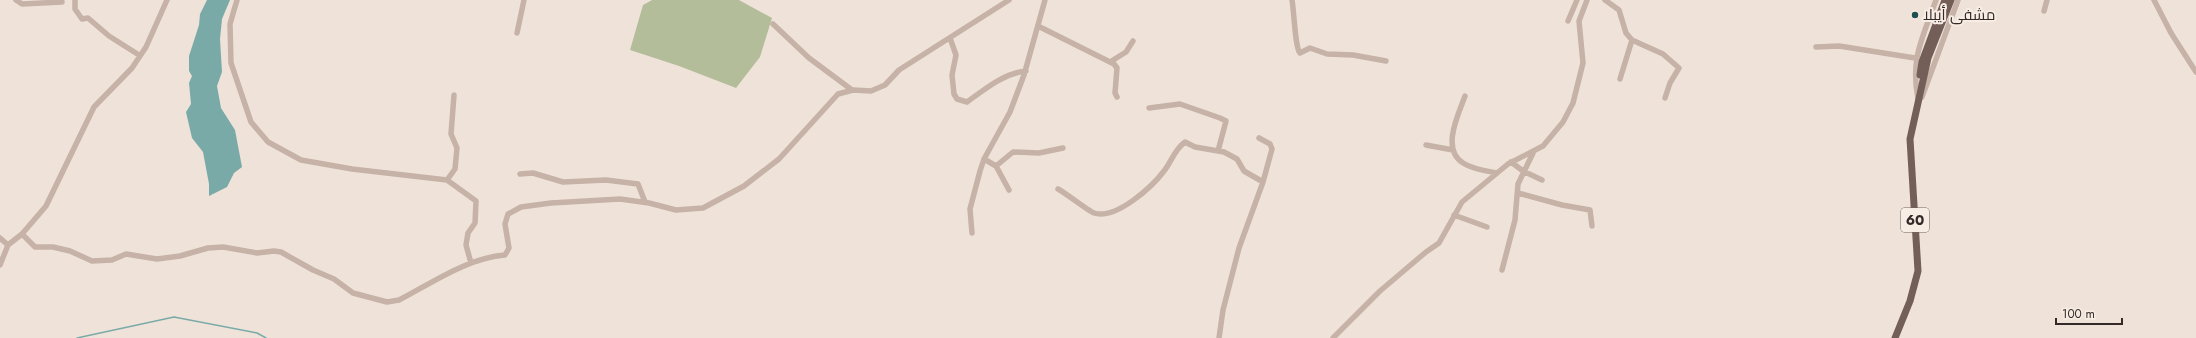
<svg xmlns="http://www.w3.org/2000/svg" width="2196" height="338" viewBox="0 0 2196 338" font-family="Jost,Cairo,sans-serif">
<rect width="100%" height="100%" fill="#efe3d9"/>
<!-- green -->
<path fill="#b4bd9a" d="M652,0H739L772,18L760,57L736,88L679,66L630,50L643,5Z"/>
<!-- water -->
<path fill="#7aaaa8" d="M207,0H230L222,19L220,39L222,72L217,86L221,108L235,130L242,167L234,173L227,187L209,196V184L203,152L192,138L186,112L191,104L189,83L192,76L189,71V56L199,25L200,14Z"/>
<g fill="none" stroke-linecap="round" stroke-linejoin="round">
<!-- stream -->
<path stroke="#7aaaa8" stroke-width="1.5" d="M77,338L174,317L257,333L266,338"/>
<!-- minor -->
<path stroke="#c6b2a6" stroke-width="5.5" d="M16,0L22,4L62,2
M75,0V9L82,19L88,18L109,36L139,55
M237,0L230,24L231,63L251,122L268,142L301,160L352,169L447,180L476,201L475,223L468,233L466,245L471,263
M1292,0C1294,10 1295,48 1300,53L1310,48L1327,54L1353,55L1386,61
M1605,0L1619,10L1626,33L1632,40L1663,54L1679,68L1670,83L1665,98
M1936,0C1923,37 1910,58 1918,99L1922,97L1958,0
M2154,0L2171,33L2196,72
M2044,11L2047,0
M1568,21L1577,0
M773,24L809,58L852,90
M1038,26L1114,64L1117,68L1115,93L1117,97
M517,33L524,0
M950,38L956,55L952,75L954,94L957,99L967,102C985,89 1004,73 1026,71
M1816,47L1839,46L1915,58
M1110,62L1126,52L1133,41
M1620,79L1632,40
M1465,96C1458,115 1441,149 1463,163C1472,169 1486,171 1497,173
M1149,108L1180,104L1220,118L1226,121L1218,151
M1259,138L1270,144L1272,149L1263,182
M1426,145L1453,150
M984,159L996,166L1013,152L1039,153L1063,148
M1511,162L1523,171L1542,180
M996,166L1009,190
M520,174L533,173L563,182L606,180L638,184L645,202
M447,180L455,169L457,148L451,134L454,95
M1058,189C1067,194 1087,210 1094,213C1116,220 1152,187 1164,171C1172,161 1174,150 1185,142L1195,147L1224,152L1237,159L1244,171L1263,182L1239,248L1223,310L1219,338
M1518,193L1562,205L1590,210L1592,226
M1454,215L1487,227
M972,233L970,209L980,171L984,159L1010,112L1024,75L1045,0
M22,234L35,247H53L70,251L92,261L112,260L126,254L157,259L180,256L208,248L223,247L257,253L274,251L281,252L313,270L334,279L353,293L387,302L399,300C432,283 467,258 505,255L509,248L505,224L508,214L521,207L551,203L620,199L649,203L676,210L703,208L744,186L779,159L838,94L853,90L871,91L885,85L899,70L1009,0
M0,238L8,245
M0,265L8,245L22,234L46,206L94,107L132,68L146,47L167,0
M1502,270L1515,220L1518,184L1533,153
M1333,338L1380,291L1426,252L1439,243L1462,202L1508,164L1543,146L1563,122L1573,103L1583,63L1579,21L1587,0"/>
<!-- major -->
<path stroke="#745f58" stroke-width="7" d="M1920,75L1922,62L1945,0
M1895,338L1910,301L1918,271L1910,139L1928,58L1951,0"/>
</g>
<!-- markers -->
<circle fill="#1f5150" stroke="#f7ede5" stroke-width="1.5" cx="1915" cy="15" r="4"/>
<g text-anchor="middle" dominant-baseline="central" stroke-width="4" stroke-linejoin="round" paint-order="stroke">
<!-- shield labels -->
<rect fill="#f7ede5" stroke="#6e645f" stroke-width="1" x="1901" y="208" width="28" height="24" rx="3"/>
<g font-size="14" font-weight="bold" fill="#332926">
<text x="1915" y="220">60</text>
</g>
<!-- poi labels -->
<g font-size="15" fill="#332926" stroke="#f7ede5" text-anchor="start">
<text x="1923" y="15">مشفى أيبلا</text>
</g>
</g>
<!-- scale -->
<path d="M2056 318v6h66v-6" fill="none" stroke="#332926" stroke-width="2"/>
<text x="2062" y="318" font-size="12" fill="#332926" stroke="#f7ede5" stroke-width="3" paint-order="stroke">100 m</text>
</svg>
